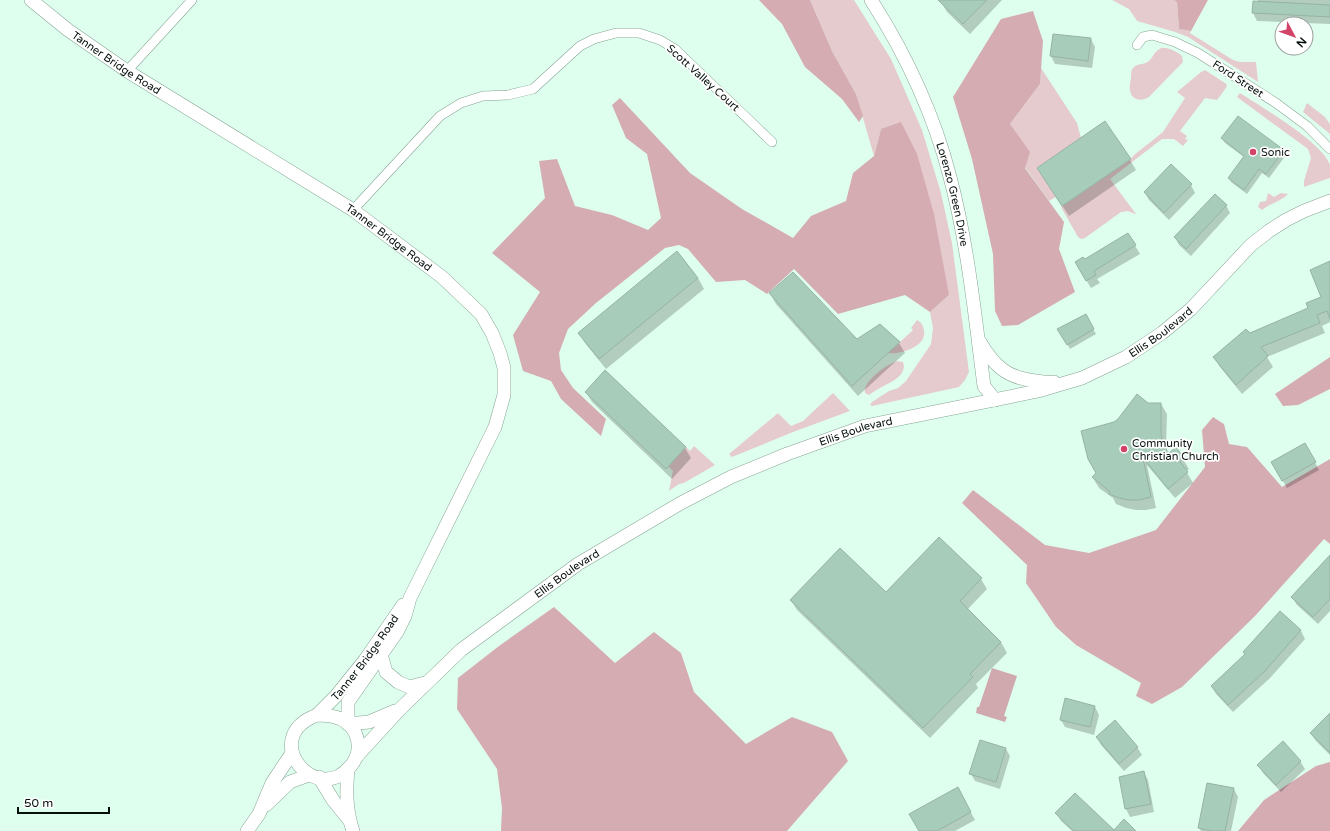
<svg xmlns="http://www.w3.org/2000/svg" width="1330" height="831" viewBox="0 0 1330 831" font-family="'Varela Round',sans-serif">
<rect width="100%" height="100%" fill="#dfffee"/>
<!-- green -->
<path fill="#e5cbce" d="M810,0H854L891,59L922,130L941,193L952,243L969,372L965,380L959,387L872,406L870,405L872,402L889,391L898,388L906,381L931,344L933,328L930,312L949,295L881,129L874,156L856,94L832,51Z
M1112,0H1174L1177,2L1179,29L1191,31L1190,33L1233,60L1240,62H1256L1258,82L1188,37L1175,32L1137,21L1129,9Z
M1161,48C1168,47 1177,52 1182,56L1183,62L1149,97C1141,102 1131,100 1130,90C1129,86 1131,81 1131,77C1131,74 1131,70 1133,68C1137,63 1146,65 1150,60C1154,55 1155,51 1161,48Z
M1041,68L1077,123L1081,138L1037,168L1056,197L1049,201L1025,167L1010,124L1040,84Z
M1205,70L1225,83L1227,85L1226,88L1217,100L1205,98L1180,131L1187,136L1185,139L1188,140L1183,146L1174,139H1162L1110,179L1136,214H1135L1128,211L1121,212L1085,238L1081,239L1078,237L1061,207L1131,159L1134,155L1163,132L1185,98L1177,92L1201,72Z
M1240,93C1260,106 1323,143 1330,165C1330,168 1330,174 1330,178L1304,187V181L1311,158L1308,149L1237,97Z
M1307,103L1325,117L1330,124V134L1303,112Z
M1268,193L1274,197L1281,193L1288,194C1280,202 1271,203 1262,210L1258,207L1260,202L1266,201Z
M917,320C920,322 922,323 923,327C931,345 901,355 888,353L913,330L911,328Z
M897,361L903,362C908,376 889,383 880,388C876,390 872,393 869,395L865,393C862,382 887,364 897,361Z
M833,393L850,411L793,432L732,457L729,454L778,413L791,426L803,421Z
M694,446L715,465L684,483L679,484L669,491L673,471L668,466L686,447L690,451Z"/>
<!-- forest -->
<path fill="#d4acb1" d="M759,0H810L832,51L856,94L863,116L859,122L842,99L805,67L782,24Z
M1174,0H1208L1191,31L1179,29L1177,2Z
M1033,11L1043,41L1040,84L1010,124L1030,152L1025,168L1064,222L1059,249L1075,292L1018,325L1002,326L995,311L993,254L972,159L953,97L1001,19Z
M620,98L690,173L742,209L793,238L811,216L846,201L853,173L874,156L881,129L901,122L917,154L934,214L949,295L930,312L905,295L838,314L794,269L767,294L745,280L716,282L688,249L679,245L665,248L596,303L568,329L559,353L561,370L573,388L606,419L601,436L561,399L551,381L523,371L513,335L540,292L492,253L545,198L539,161L557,159L575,206L612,215L648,230L661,218L647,154L626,138L612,105Z
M1330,357V389L1298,405L1283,406L1275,394Z
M1213,417L1224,424L1229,444L1247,447L1282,487L1330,459V544L1324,539L1255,616L1182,687L1152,704L1136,696L1141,683L1076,645L1056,627L1026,583L1027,565L962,503L973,490L1045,545L1089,553L1156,530L1205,467L1202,430Z
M554,607L615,663L654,632L681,653L694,692L746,744L792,717L832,732L848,761L787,831H501L502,808L497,769L457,709L458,678L499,646Z
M1330,762V831H1238L1264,800L1316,766Z"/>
<!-- water -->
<path fill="#d0a9ae" d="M992,668L1017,676L1004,716L1007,717L1005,722L976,713L977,707H979Z"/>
<!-- shadow -->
<path fill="#0003" d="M943,0H1002L970,34L947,12L941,2Z
M1258,0H1330V24L1257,21L1253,13Z
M1053,35L1091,39L1095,47L1092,68L1055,64L1051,56Z
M1222,138L1283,151L1286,155L1269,178L1262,173L1247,194L1231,182L1229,178L1244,157L1225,143Z
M1130,160L1136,170L1069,216L1038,169Z
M1191,185L1195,193L1169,220L1149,200L1145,193Z
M1226,205L1230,213L1191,256L1179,245L1175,237Z
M1128,234L1140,254L1097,279L1100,283L1091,288L1076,263L1084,261Z
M1330,262V322L1322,326L1325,333L1267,357L1273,367L1242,394L1220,367L1214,357L1250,335L1309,308L1322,298Z
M698,278L704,289L606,369L585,343L579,333Z
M770,293L857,340L880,326L899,343L905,353L858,396L776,304Z
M1085,315L1096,334L1070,349L1059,329Z
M605,372L685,448L691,458L672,479L592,402L586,392Z
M1147,404H1161L1167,414L1166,445L1167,450L1169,454L1183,459L1189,469L1186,471L1193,483L1175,498L1147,465L1156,508L1146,510H1136L1126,508L1116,504L1113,498L1099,488L1093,478L1097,474L1114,423Z
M1305,444L1319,470L1287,488L1272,462Z
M939,538L981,579L987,589L967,610L1001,642L1007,653L976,684L978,688L930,738L797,610L791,600L886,593Z
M1330,559V611L1318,624L1297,605L1292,597Z
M1280,612L1301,631L1305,639L1269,679L1233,712L1216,694L1212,687L1246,654Z
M1095,707L1099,715L1094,735L1065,727L1061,720Z
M1330,714V755L1316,741L1311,734Z
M1097,737L1137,747L1142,755L1124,771L1101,745Z
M1006,749L1010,756L1000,789L975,781L971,774Z
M1300,761L1305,769L1281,792L1263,773L1259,765Z
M1144,773L1148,780L1154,812L1130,817L1126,809L1120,777Z
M957,788L975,820L955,831H920Z
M1234,789L1238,797L1231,831H1201L1199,828Z
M1056,813L1113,831H1072L1061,821Z"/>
<!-- building -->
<path fill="#a8ccba" stroke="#96b3a4" d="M938,0H987L963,24Z
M1253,1L1330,5V17L1252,13Z
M1053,34L1091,38L1088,61L1050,56Z
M1238,116L1284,150L1266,174L1259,169L1244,190L1228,178L1244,156L1221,138Z
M1105,121L1131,159L1062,206L1037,168Z
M1171,164L1192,184L1164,213L1144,192Z
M1215,194L1227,205L1186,249L1174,237Z
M1128,233L1136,245L1094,271L1096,275L1086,281L1075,262L1083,257L1085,259Z
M677,251L698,278L599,359L578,333Z
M1330,261V319L1327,311L1317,315L1320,323L1261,347L1268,356L1236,385L1213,357L1246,329L1250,333L1308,308L1306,303L1321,297L1310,270Z
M793,272L857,339L880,324L900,342L852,386L769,293Z
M1086,314L1094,329L1067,345L1057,329Z
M605,370L686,447L666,469L585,392Z
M1137,394L1148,403H1161V434L1162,439L1168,454L1176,447L1184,458L1180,462L1188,472L1168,489L1143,458L1151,497L1140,500H1129L1119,498L1109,494L1110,492L1092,477L1096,473L1088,459L1081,431L1114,422L1118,419Z
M1305,443L1316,462L1282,481L1271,462Z
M939,537L982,578L960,601L1001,642L970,674L973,677L923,728L790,600L840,548L886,592Z
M1330,555V599L1313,617L1291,597Z
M1280,611L1301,630L1265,671L1228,705L1211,686L1245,654L1243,652Z
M1065,698L1095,706L1090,727L1060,720Z
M1330,713V753L1310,733Z
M1115,720L1138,747L1119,764L1096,737Z
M980,740L1006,748L996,782L969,774Z
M1283,741L1301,761L1276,785L1257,765Z
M1144,771L1151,804L1125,809L1119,777Z
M1207,783L1234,788L1225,831H1211L1198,828Z
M958,787L971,812L937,831H919L909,814Z
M1075,793L1114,830L1124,819L1136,831H1074L1055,813Z"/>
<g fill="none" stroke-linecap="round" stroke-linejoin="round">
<defs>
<path id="street" d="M1137,45L1143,37L1152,35L1175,42L1198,53L1276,103L1307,126L1330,149
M127,71L192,0
M353,210L440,116L461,103L483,96L508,95L533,89L580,46L594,39L616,33H639L660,40L675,49L772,142"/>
<g id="secondary">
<path id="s1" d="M31,0L68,30L127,71L353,210L442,277L481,314L492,333L500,353L504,368V395L495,427L410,598L405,616L397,632L348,702V724"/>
<path id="s2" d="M871,0C905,53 934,115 950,177C968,245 975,316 984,386L995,400"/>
<path d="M980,342C994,366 1007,378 1036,381C1042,382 1048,383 1054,382"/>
<path d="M381,654L386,672L398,682L409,687L425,683"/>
<path d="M317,715C325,715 334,716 341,719C358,727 363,748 353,763C319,811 256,738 317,715Z"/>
<path id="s3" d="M317,715L336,696L365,660L403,605"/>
<path d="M348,724L369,722L395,711"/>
<path id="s4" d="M357,756L399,710L461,650L578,564L681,503L731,477L787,454L865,426L1038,391L1082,378L1126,357L1162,333L1191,309L1251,245L1269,231L1286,220L1304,211L1330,201"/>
<path d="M348,769C346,791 346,810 353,831"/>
<path d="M319,777L333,800L349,820"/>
<path d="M266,805L290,782L309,775"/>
<path d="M247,831L259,814L272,783L292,753"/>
</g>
</defs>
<!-- street casing -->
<use href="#street" stroke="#86a394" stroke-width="10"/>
<!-- secondary casing -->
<use href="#secondary" stroke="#86a394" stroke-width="14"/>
<!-- street -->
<use href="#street" stroke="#fff" stroke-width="9"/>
<!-- secondary -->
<use href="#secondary" stroke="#fff" stroke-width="13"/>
</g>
<!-- markers -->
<g fill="#d24367" stroke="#fff" stroke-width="1.5">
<circle cx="1253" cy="152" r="4"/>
<circle cx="1124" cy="449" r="4"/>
</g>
<g text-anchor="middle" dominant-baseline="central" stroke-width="3.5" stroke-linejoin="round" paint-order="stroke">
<!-- street labels -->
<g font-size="11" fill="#06100b" stroke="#fff">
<text stroke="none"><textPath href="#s1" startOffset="106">Tanner Bridge Road</textPath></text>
<text transform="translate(703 78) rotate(42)">Scott Valley Court</text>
<text transform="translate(1238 79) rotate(33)">Ford Street</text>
<text stroke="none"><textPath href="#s2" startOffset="212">Lorenzo Green Drive</textPath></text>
<text stroke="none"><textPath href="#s1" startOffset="430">Tanner Bridge Road</textPath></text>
<text stroke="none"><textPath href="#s4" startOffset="927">Ellis Boulevard</textPath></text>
<text stroke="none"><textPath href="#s4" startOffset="603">Ellis Boulevard</textPath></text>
<text stroke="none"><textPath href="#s4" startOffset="279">Ellis Boulevard</textPath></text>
<text stroke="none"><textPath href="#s3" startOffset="75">Tanner Bridge Road</textPath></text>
</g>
<!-- poi labels -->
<g font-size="11" fill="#06100b" stroke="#fff" text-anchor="start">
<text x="1261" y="152">Sonic</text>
<text x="1132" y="443">Community<tspan x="1132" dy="13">Christian Church</tspan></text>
</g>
</g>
<!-- north arrow -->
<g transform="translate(1294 36) rotate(131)"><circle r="19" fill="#ffffff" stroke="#9b9f9d"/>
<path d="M0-3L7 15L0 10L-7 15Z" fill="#d24367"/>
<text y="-6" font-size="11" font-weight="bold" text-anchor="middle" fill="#06100b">N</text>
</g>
<!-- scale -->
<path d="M18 807v6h91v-6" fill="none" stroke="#06100b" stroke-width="2"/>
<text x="24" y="807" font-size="12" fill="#06100b" stroke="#ffffff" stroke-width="3" paint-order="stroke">50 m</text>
</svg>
